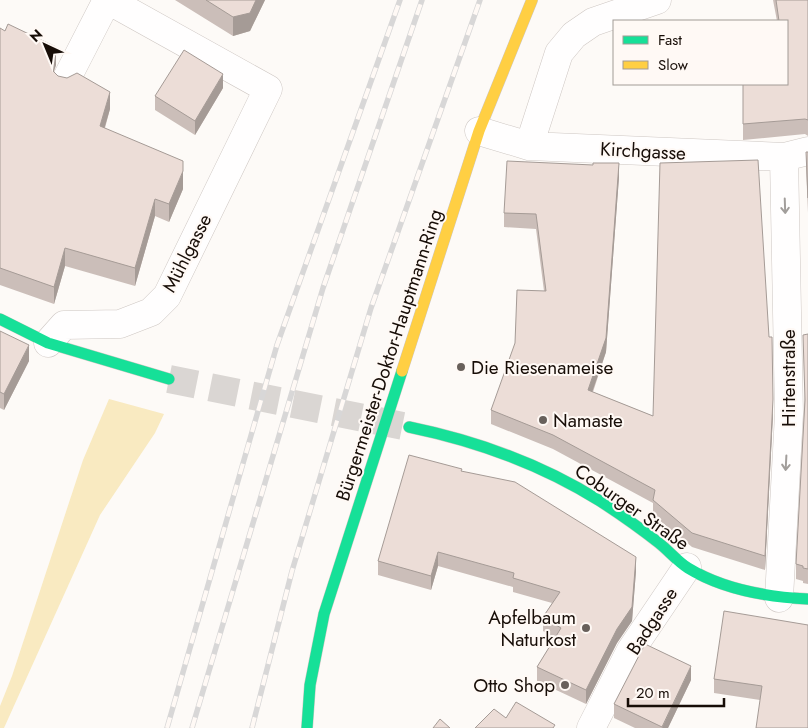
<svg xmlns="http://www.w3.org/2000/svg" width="808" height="728" viewBox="0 0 808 728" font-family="Jost,sans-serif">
<rect width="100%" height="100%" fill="#fdfaf7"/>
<!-- green -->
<path fill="#f9eac1" d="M109,399L164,414L155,433L100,515L4,728H0V706L12,676L83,460Z"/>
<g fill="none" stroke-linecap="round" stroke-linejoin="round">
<!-- secondary-tunnel -->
<path stroke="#dad6d3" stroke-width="28" stroke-dasharray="28 14" stroke-linecap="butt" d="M169,379L408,427"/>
<defs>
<path id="street" d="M66,80L107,0
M479,131L529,146L784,157L808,151
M529,146L559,53L574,35L593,22L657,0
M48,343L64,325L120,324L151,312L167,296L268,89L108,0
M779,598L789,414L784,157
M591,728L631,650L687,567"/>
<path id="fast" d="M0,319L48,343L169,379
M409,427C477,441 541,464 600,501C620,514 640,528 659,543C669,551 677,561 688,568C724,590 766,597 808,599
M307,728L310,685L324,614L402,371"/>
<path id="slow" d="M402,371L479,131L532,0"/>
</defs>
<!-- street casing -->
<use href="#street" stroke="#cec7c3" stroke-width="29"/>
<!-- fast casing -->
<use href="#fast" stroke="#cec7c3" stroke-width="12"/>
<!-- slow casing -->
<use href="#slow" stroke="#cec7c3" stroke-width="12"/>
<!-- street -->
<use href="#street" stroke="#fffefe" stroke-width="28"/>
<!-- fast -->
<use href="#fast" stroke="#16e098" stroke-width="11"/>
<!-- slow -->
<use href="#slow" stroke="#ffcf43" stroke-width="11"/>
<defs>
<path id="rail" d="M167,728L277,345L400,0
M192,728L323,288L422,0
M252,728L292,571L371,308L480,0"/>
</defs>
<!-- rail casing -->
<use href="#rail" stroke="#d8d7d7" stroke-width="5.5"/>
<!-- rail -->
<use href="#rail" stroke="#fff9f5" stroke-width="4" stroke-dasharray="11" stroke-linecap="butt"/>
</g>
<!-- wall -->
<path fill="#cbbeb9" d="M175,0H265L250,31L233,36Z
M773,0H808V136L805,134L743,140V84H787V21H777Z
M0,28L56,65L54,72L58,76L110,109L105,128L183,189L169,222L155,216L135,286L65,266L54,304L0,285Z
M223,88L195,135L155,110V96Z
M806,152H808V213L806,168Z
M619,177L606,352L593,392L653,416L773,414L765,570L692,547L653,515V503L553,449L491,424V410L544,291L536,229L504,227V213Z
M0,331L29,361L4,410L0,408Z
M808,334V584L803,583V581L796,579V564Z
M462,471L636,571L632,621L617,643L586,704L537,681V667L555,638L543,631V617L552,603L513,592V587L438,566L431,590L378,575V561Z
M808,625L760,700L714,693V679Z
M691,680L668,728H635L614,718V704Z"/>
<!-- shaded-wall -->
<path fill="#a59b96" d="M256,0H265L250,31L233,36V17Z
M56,47V65L50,81V64Z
M223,74V88L195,135V121Z
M110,92V109L100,143V126Z
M619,163V177L606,352L588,404V390Z
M183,171V189L169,222V204Z
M155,199V216L135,286V268Z
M65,248V266L54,304V287Z
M29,345V361L4,410V394Z
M773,399V414L765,570V556Z
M438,552V566L431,590V576Z
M636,557V571L632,621L617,643L586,704V690Z
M691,666V680L668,728H662Z"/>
<!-- building -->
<path fill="#ecddd7" stroke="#a59b96" d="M206,0H256L250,13L233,17Z
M776,0H808V120L805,119L743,124V84H787V21H779Z
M8,24L56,47L50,64L53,71L58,76L67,78L77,73L110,92L100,126L183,161V171L169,204L155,199L135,268L65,248L54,287L0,268V28L5,31Z
M184,50L223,74L195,121L155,96Z
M806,152H808V198Z
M758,160L769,337H772L773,399L765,556L692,533L653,500L655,490L553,435L491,410L515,343L517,290L546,291L536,214L504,213L507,161L593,165V163H619L606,338L588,390L653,416L660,163Z
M0,331L29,345L4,394L0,392Z
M808,334V569L803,568V566L796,564L805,400L803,335Z
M409,455L462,469L461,471L515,482L636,557L632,607L617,629L586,690L537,667L561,628L543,617L560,592L513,578L514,573L438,552L431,576L378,561Z
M724,611L808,625V728H756L762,686L714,679Z
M645,644L691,666L662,727L614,704Z
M516,702L555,725L553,728H475L494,709L506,718Z
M440,719L450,728H433Z"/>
<!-- one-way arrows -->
<defs><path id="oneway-shaft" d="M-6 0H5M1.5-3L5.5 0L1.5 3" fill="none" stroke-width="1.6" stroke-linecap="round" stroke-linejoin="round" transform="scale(1.25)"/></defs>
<g stroke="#a29e9b">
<use href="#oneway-shaft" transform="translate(785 206) rotate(88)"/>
<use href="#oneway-shaft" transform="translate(786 463) rotate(93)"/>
</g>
<!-- markers -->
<g fill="#68605b" stroke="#fff9f5" stroke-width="2">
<circle cx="461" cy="367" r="5"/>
<circle cx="543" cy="420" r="5"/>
<circle cx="586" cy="628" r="5"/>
<circle cx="565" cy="685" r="5"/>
</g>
<g text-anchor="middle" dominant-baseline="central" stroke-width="4" stroke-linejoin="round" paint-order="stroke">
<!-- street labels -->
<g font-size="19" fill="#170d07" stroke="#fff9f5">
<text transform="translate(643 151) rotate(3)">Kirchgasse</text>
<text transform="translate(187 253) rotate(-63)">Mühlgasse</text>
<text transform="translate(389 355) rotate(-72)">Bürgermeister-Doktor-Hauptmann-Ring</text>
<text transform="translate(788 378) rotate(-90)">Hirtenstraße</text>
<text transform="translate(632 507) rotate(35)">Coburger Straße</text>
<text transform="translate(652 621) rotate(-57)">Badgasse</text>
</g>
<!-- poi labels -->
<g font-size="19" fill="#170d07" stroke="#fff9f5" text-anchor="start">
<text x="471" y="367">Die Riesenameise</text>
<text x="553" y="420">Namaste</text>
<text x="576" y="617" text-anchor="end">Apfelbaum<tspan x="576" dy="22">Naturkost</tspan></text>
<text x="555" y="685" text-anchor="end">Otto Shop</text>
</g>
</g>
<!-- legend -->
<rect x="613" y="20" width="175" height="65" fill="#fff9f5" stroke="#a29b96"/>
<rect x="623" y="36" width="25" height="8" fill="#16e098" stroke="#a29b96"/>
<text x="658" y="45" font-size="15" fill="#170d07">Fast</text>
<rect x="623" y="61" width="25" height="8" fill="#ffcf43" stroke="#a29b96"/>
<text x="658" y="70" font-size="15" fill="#170d07">Slow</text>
<!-- north arrow -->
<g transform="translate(45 45) rotate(316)" stroke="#fff9f5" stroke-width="4" paint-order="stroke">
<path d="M0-4L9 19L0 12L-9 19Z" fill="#170d07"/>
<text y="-8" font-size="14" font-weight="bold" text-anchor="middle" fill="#170d07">N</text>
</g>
<!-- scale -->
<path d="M628 698v8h96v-8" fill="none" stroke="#170d07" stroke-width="2.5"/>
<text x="636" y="698" font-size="15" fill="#170d07" stroke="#fff9f5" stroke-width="4" paint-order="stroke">20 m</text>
</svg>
